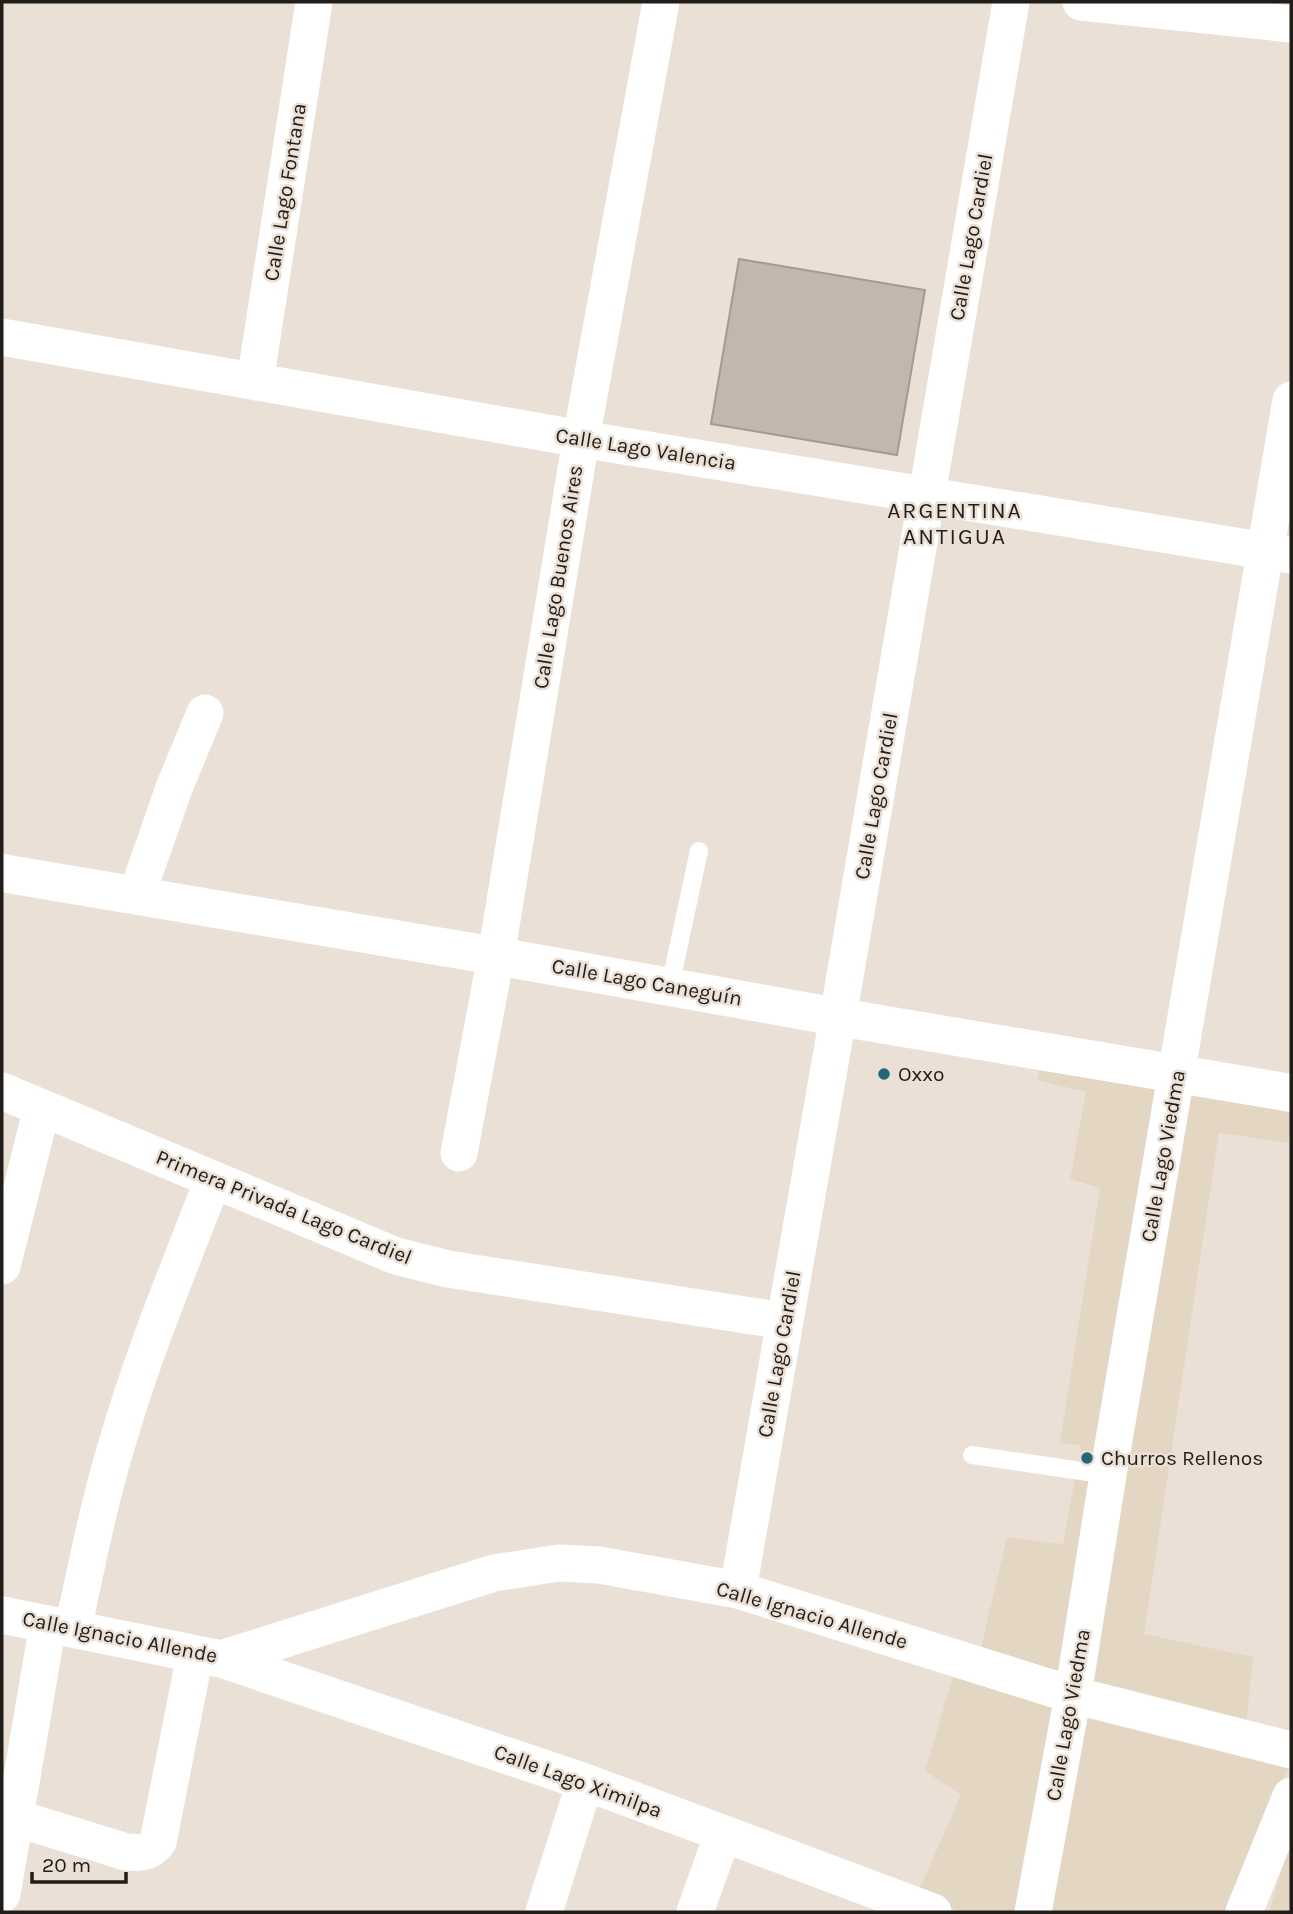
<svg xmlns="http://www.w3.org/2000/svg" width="1293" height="1914" viewBox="0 0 1293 1914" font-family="Karla,sans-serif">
<rect width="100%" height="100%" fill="#ebe0d6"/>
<!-- commercial -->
<path fill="#e3d7c3" d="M1041,1063L1161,1086L1060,1673L980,1652L1007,1537L1063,1544L1081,1445L1060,1443L1100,1188L1070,1179L1086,1092L1037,1080Z
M1186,1090L1291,1110V1143L1219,1133L1144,1634L1253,1657L1246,1724L1083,1685Z
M956,1667L1059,1700L1023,1912H965L916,1897L961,1795L925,1771Z
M1082,1706L1290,1762L1235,1912H1043Z
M1291,1839V1912H1269Z"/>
<!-- building -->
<path fill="#c2b7ad" stroke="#a49a90" stroke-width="2" d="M739,259L925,290L897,455L711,424Z"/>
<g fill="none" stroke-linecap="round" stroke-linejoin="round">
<!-- service -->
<path stroke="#fff" stroke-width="18" d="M670,986L699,851
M972,1455L1108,1475"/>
<!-- minor -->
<path stroke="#fff" stroke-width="37" d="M1081,2L1291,24
M2,337L581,439L1291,555
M255,382L314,2
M137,894L174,788L205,713
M2,1091L396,1256L448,1269L784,1321
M459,1153L496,956L581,439L661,2
M2,1266L42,1108
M738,1590L838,1017L1011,2
M2,1615L221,1659L494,1573L559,1563L599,1565L738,1590L1073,1695L1291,1750
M73,1629C86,1568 98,1507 116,1447C142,1356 179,1268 213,1180
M221,1659L585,1782L933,1912
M16,1818L126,1852C139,1853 149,1854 158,1842L195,1655
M2,1894L48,1624
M544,1912L585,1782
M695,1912L723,1834
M1033,1912L1073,1695L1108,1475L1291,400
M1244,1912L1291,1796"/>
<!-- tertiary -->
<path stroke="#fff" stroke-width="38" d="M2,873L496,956L838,1017L1291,1093"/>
</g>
<!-- markers -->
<g fill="#226778" stroke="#ebe0d6" stroke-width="2.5">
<circle cx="884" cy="1074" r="7"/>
<circle cx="1087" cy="1458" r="7"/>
</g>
<g text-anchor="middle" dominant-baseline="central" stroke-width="5" stroke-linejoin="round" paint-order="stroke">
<!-- street labels -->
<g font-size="21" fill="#211d19" stroke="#ebe0d6">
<text transform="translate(285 192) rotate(-81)">Calle Lago Fontana</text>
<text transform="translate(971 237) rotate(-80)">Calle Lago Cardiel</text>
<text transform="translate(646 449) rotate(9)">Calle Lago Valencia</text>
<text transform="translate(558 577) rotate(-81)">Calle Lago Buenos Aires</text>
<text transform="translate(876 796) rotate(-80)">Calle Lago Cardiel</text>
<text transform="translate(647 982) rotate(10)">Calle Lago Caneguín</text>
<text transform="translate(1163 1156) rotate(-80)">Calle Lago Viedma</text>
<text transform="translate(284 1207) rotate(22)">Primera Privada Lago Cardiel</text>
<text transform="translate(779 1354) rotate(-80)">Calle Lago Cardiel</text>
<text transform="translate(812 1615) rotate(16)">Calle Ignacio Allende</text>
<text transform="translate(120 1637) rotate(11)">Calle Ignacio Allende</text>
<text transform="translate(1068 1715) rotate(-80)">Calle Lago Viedma</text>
<text transform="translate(578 1781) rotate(20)">Calle Lago Ximilpa</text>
</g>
<!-- poi labels -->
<g font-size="21" fill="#211d19" stroke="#ebe0d6" text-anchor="start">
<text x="898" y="1074">Oxxo</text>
<text x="1101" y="1458">Churros Rellenos</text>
</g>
<!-- neighbourhood labels -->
<g font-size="23" letter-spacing="2" fill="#211d19" stroke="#ebe0d6">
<text x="955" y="510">ARGENTINA<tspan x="955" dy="26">ANTIGUA</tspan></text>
</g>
</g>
<!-- border -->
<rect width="1293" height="1914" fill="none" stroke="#211d19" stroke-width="7"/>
<!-- scale -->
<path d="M32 1872v10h94v-10" fill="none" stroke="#211d19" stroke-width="3.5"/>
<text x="42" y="1872" font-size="21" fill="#211d19" stroke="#ebe0d6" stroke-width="5" paint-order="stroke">20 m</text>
</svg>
